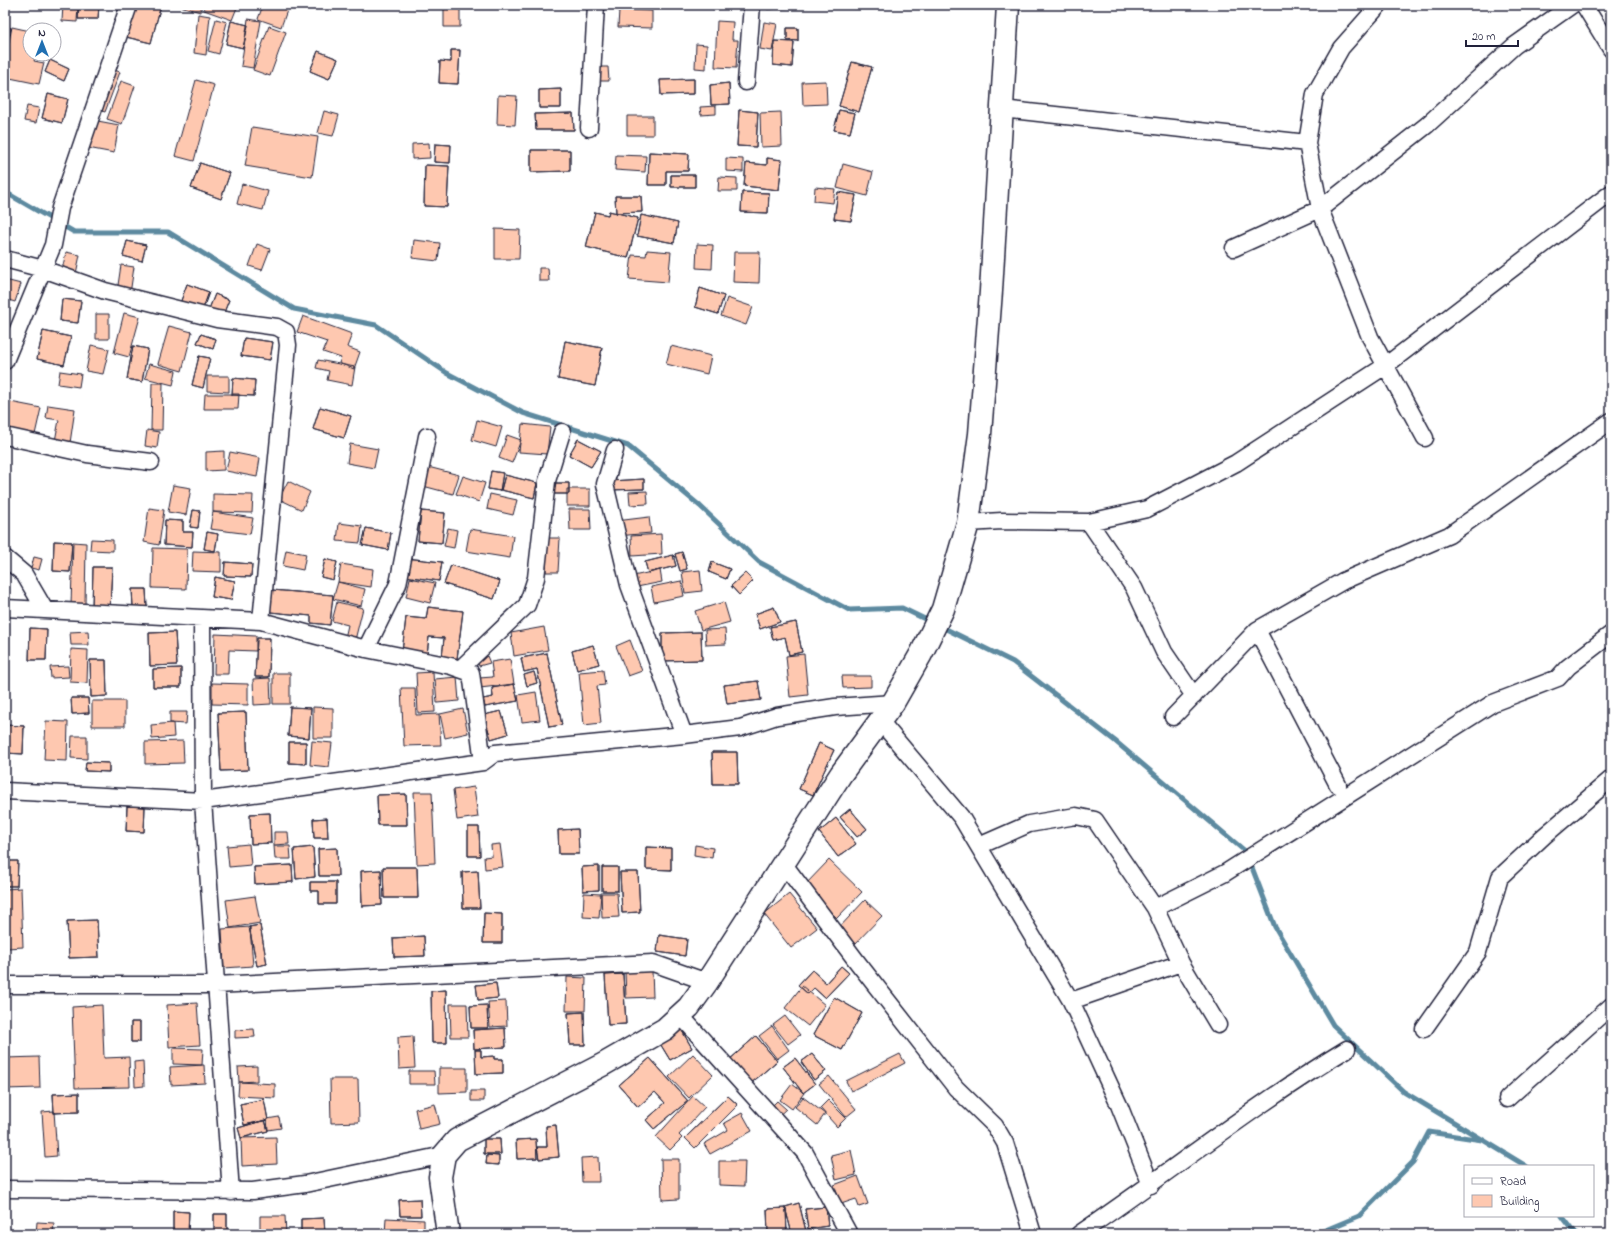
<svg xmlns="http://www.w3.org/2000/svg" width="1616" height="1239" viewBox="0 0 1616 1239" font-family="'Indie Flower',sans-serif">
<rect width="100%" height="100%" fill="#fff"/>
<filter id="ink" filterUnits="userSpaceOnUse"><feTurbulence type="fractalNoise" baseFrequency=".025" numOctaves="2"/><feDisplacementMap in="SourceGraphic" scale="8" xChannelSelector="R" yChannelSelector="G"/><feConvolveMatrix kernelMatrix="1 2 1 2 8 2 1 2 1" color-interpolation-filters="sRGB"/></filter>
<g filter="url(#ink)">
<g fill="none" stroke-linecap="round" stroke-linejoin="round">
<!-- stream -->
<path stroke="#5d8aa0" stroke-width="5" d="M5,192L74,232H168L294,309L376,325L447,373L523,413L628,446L700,506L759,562L849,610L902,608L931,622
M940,626L1013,662L1115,741L1246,852L1275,927L1333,1025L1404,1092L1526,1166
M1562,1216L1576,1234
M1316,1234L1359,1216L1413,1162L1429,1132L1482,1140"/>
</g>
<!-- building -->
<path fill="#fec8b0" stroke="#22223b" d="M63,5H78L77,22L62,21Z
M79,5H99L98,19H78Z
M79,5H99L98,19H78Z
M134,5H161L151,43L126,37Z
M134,5H161L151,43L126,37Z
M177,5H202L200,12Z
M206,5H238L232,20L204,10Z
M263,5H289L281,27L258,19Z
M444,5H460V27H444Z
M603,5H651V9L603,8Z
M660,5H684L660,6Z
M712,5H739V8L712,9Z
M767,5H816L817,6L767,9Z
M767,5H816L817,6L767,9Z
M831,5H873L872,9L831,8Z
M831,5H873L872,9L831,8Z
M619,10L652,11V28L618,27Z
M198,14L210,16L206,55L194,53Z
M216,19L227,22L219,54L208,51Z
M248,19L261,21L253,68L241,66Z
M231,21L248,25L243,48L226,44Z
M231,21L248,25L243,48L226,44Z
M717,21L733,22L732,40H738L736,68L715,67Z
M764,22L777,24L772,51L760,49Z
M5,26L11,28L6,44L5,43Z
M5,26L11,28L6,44L5,43Z
M269,26L286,32L270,76L253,70Z
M12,27L30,31V54H36L34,61L44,63L39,84L5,77V61Z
M787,28H798V41L787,40Z
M787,28H798V41L787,40Z
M774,41L794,42L792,67L773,65Z
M774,41L794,42L792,67L773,65Z
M696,44L707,45L706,69L695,68Z
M451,50H460L458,84L439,83L440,61L451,62Z
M451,50H460L458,84L439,83L440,61L451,62Z
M318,51L338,59L329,79L310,71Z
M318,51L338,59L329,79L310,71Z
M50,60L69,69L64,81L45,72Z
M50,60L69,69L64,81L45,72Z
M852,62L872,67L859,112L839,106Z
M852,62L872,67L859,112L839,106Z
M106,67L120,72L105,112L91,107Z
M598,67H608L609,81H599Z
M694,79V94L661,95L660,80Z
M694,79V94L661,95L660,80Z
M196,80L214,85L194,161L175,156Z
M121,81L135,86L122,124L107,119Z
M826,81L827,104L803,105L802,82Z
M729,83L730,104L711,105L710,85Z
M729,83L730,104L711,105L710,85Z
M561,89V108H539V90Z
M561,89V108H539V90Z
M48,94L68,99L62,123L42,118Z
M48,94L68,99L62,123L42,118Z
M498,95L517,96L515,125L497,124Z
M27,106L39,108L36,123L24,121Z
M716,106V114L701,115L700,107Z
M739,110L758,112L756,147L737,146Z
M739,110L758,112L756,147L737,146Z
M839,110L855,113L850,133L834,130Z
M839,110L855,113L850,133L834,130Z
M324,111L339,115L333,136L318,133Z
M781,112L782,146L761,147L760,113Z
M573,113L574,130H536L535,114Z
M573,113L574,130H536L535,114Z
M627,116H653V135H627Z
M82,118L119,125L114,153L77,146Z
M252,127L318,137L312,177L245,166Z
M429,143L430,158L412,159V144Z
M435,144L451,145L450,163L434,162Z
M435,144L451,145L450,163L434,162Z
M531,150H570V171L531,172Z
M531,150H570V171L531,172Z
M649,152L689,154L688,171H666V185H648Z
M649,152L689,154L688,171H666V185H648Z
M616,155L646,156L645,172L615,170Z
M726,158L743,159V172L726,171Z
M767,158L782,160L779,190L744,186L746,163L767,165Z
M767,158L782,160L779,190L744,186L746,163L767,165Z
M200,163L230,173L221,199L191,188Z
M200,163L230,173L221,199L191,188Z
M843,164L873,172L867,196L837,188Z
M425,165L449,166L447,207L424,206Z
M425,165L449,166L447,207L424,206Z
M671,175H695V187H671Z
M671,175H695V187H671Z
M719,177L737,178V191H718Z
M242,184L268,191L263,210L237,204Z
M815,187L835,189L833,203L814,201Z
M742,192L769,193L768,213L741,212Z
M742,192L769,193L768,213L741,212Z
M838,192L856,195L851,221L834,219Z
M838,192L856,195L851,221L834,219Z
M615,196H641L642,212L616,213Z
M615,196H641L642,212L616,213Z
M609,211L638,218L628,258L586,247L595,212L608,215Z
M609,211L638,218L628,258L586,247L595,212L608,215Z
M641,215L678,223L674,243L637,236Z
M641,215L678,223L674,243L637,236Z
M495,229L520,230L519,259H495Z
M414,240L440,243L438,261L412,258Z
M127,241L146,245L142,261L123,256Z
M127,241L146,245L142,261L123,256Z
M257,244L270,249L262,270L249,266Z
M697,244L713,245L712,269L696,268Z
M647,250L671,252L668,282L629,279L632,255L646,256Z
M66,252L80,255L74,283L60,279Z
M734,252H760L759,283L733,282Z
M121,265L134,267L130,294L117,292Z
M539,268H548L549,281H539Z
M5,280L21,284L15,302L5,299Z
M187,284L209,292L200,317L178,309Z
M187,284L209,292L200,317L178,309Z
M700,288L724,296L718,314L695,307Z
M700,288L724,296L718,314L695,307Z
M215,294L229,300L221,320L207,314Z
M215,294L229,300L221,320L207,314Z
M727,298L753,307L746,325L721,316Z
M62,299L81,301L78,323L60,321Z
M62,299L81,301L78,323L60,321Z
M124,313L140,317L129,357L114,353Z
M96,314H109V339H96Z
M303,316L352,334L347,347L360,352L354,369L339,363L341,358L323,352L327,342L297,332Z
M169,326L192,332L182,371L158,364Z
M43,331L71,337L64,365L37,359Z
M43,331L71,337L64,365L37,359Z
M201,334L216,339L213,349L197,343Z
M201,334L216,339L213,349L197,343Z
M244,338L273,342L270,360L241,356Z
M244,338L273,342L270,360L241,356Z
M565,341L602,348L595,386L558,379Z
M565,341L602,348L595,386L558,379Z
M91,345L109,349L103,374L86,371Z
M133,346L148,349L142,382L127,379Z
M133,346L148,349L142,382L127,379Z
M671,346L711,356L707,374L666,364Z
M199,356L210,358L203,388L192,385Z
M199,356L210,358L203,388L192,385Z
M318,360L355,367L352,385L327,380L329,371L316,368Z
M149,364L176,371L173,385L145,378Z
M60,371L81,374L79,387L58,384Z
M207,376H229V392L207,391Z
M233,378L255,380L254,396L232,395Z
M233,378L255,380L254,396L232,395Z
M152,383H163L162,430H151Z
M205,394H239L238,409H204Z
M5,401L41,408L34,439L5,433Z
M48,405L75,409L70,443L55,441L59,420L46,418Z
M320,407L351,416L344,438L313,429Z
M320,407L351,416L344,438L313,429Z
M477,420L502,427L496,447L472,440Z
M522,424L550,427L547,454L519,452Z
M147,430L159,432L157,448L145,446Z
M507,435L521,440L512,463L499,458Z
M578,439L601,451L591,467L569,455Z
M578,439L601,451L591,467L569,455Z
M350,444L378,449L374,468L347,463Z
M224,451V470L206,471V452Z
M230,452L260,458L257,477L226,471Z
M428,467L459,475L453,494L423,486Z
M491,471L503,473L500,491L488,489Z
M491,471L503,473L500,491L488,489Z
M505,475L537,483L534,498L501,490Z
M505,475L537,483L534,498L501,490Z
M463,476L485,483L479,502L456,494Z
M644,479V489L610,490V481Z
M644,479V489L610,490V481Z
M288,481L310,492L302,510L279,499Z
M554,483H569V494H554Z
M554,483H569V494H554Z
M173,485L191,488L186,515L168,512Z
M567,489H590V506H567Z
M647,491L648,504L630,505L629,492Z
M213,494L253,495L252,513L213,512Z
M490,494L517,500L513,515L487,509Z
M149,508L164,510L159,545L144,542Z
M569,509H590L591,530H570Z
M193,510L200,511L198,528L190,527Z
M193,510L200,511L198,528L190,527Z
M421,511L445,513L442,543L418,541Z
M421,511L445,513L442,543L418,541Z
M213,512L253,518L250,534L210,529Z
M649,517L651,533L617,536L616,521Z
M165,520L183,521V532H193L192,547L164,545Z
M165,520L183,521V532H193L192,547L164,545Z
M339,523L362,526L360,543L337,541Z
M366,528L391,533L388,550L362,545Z
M366,528L391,533L388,550L362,545Z
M448,528L457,530L454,548L444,546Z
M470,529L513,536L510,558L466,551Z
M207,532L218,534L215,551L204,549Z
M207,532L218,534L215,551L204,549Z
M661,534L662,554L632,556L631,536Z
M547,538H560L558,572H546Z
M91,539L113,540V551L90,550Z
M54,541L72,542L70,572L53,571Z
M54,541L72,542L70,572L53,571Z
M73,542L86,543L85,605H71Z
M153,548L187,549L186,589L152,588Z
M286,550L306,554L303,570L283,566Z
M193,551L221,552V572L192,571Z
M682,552L687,569L680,571L675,554Z
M682,552L687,569L680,571L675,554Z
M673,555L676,566L648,573L645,562Z
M673,555L676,566L648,573L645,562Z
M34,557L42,559L39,570L31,568Z
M406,558L442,562L439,581L404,576Z
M406,558L442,562L439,581L404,576Z
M325,559L337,562L333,580L321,577Z
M325,559L337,562L333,580L321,577Z
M225,562L252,564L251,577L224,576Z
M225,562L252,564L251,577L224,576Z
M712,562L730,569L726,579L709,572Z
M712,562L730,569L726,579L709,572Z
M341,564L373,569L371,587L338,582Z
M451,565L500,581L494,599L444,584Z
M451,565L500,581L494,599L444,584Z
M93,567H112L110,609L92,608Z
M93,567H112L110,609L92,608Z
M660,570L662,582L632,588L629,577Z
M700,570L702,591L685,593L682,572Z
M745,573L753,581L739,595L731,586Z
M745,573L753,581L739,595L731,586Z
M215,577L235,581L231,600L212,597Z
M215,577L235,581L231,600L212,597Z
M410,578L435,583L430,603L406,597Z
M681,581L684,596L654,602L651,587Z
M338,582L365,589L361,606L333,599Z
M132,589H146L147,607H133Z
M132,589H146L147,607H133Z
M272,590L333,595L330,625L311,623V616L270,612Z
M272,590L333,595L330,625L311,623V616L270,612Z
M337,602L363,608L355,640L345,638L348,625L332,621Z
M724,602L730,622L701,630L695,611Z
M428,607L463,611L457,659L442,658L444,638L429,637L427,655L402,652L406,617L426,619Z
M428,607L463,611L457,659L442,658L444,638L429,637L427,655L402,652L406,617L426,619Z
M774,607L780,622L760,629L755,614Z
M774,607L780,622L760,629L755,614Z
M796,622L802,652L789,655L785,637L773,640L770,627Z
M796,622L802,652L789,655L785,637L773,640L770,627Z
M544,627L548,650L514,656L511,633Z
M30,628L47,629L46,660H29Z
M30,628L47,629L46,660H29Z
M725,629L726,644L706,645L705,630Z
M88,631L89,645H71L70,632Z
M175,632L177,665L150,666L149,633Z
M175,632L177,665L150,666L149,633Z
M701,632L702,660L662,661V633Z
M701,632L702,660L662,661V633Z
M215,634L256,636V651L229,650L228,674H214Z
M257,638H270L269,677H255Z
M257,638H270L269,677H255Z
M630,640L642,671L628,676L616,646Z
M593,645L599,664L577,670L572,651Z
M593,645L599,664L577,670L572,651Z
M71,649L88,650L87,683L70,682Z
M547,653L562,725L549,727L537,669L524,672L521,658Z
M547,653L562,725L549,727L537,669L524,672L521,658Z
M804,654L808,695L790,697L786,656Z
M487,656L490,663L479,666L476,659Z
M510,659L514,684L480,688L479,678L493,677L491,662Z
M90,660H106L107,696L91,697Z
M90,660H106L107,696L91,697Z
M68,666L69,677L51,678L50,667Z
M181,668V687H153V669Z
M181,668V687H153V669Z
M603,670L605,685L597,686L601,723L584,725L579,672Z
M433,672L435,712L418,713L416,673Z
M534,672L537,683L527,686L524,675Z
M534,672L537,683L527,686L524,675Z
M273,673H290V704H273Z
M842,676H871V687L843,688Z
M457,677L459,701L437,703L435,679Z
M270,678L271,704L254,705L253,679Z
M758,681L761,700L727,704L724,685Z
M758,681L761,700L727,704L724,685Z
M212,683L248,684V705L212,704Z
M514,684L518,701L485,707L483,699L493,697L492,688Z
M514,684L518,701L485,707L483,699L493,697L492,688Z
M401,688H415L416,715L439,714L441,745L404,746Z
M536,692L540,720L522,722L518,695Z
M71,698H88L89,713L72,714Z
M71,698H88L89,713L72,714Z
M92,701H125V726H92Z
M290,707L311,708L309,738L288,736Z
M290,707L311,708L309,738L288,736Z
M313,707L333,708V738H313Z
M463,709L468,733L445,738L440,714Z
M501,711L508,734L491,739L484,715Z
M501,711L508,734L491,739L484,715Z
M170,712H187L186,724L170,723Z
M246,712L248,770L221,771L218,713Z
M246,712L248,770L221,771L218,713Z
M46,721L68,722L67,761L44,760Z
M173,723L174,737L152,739L151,725Z
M5,725L24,726L23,754L5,753Z
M5,725L24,726L23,754L5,753Z
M72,736H87V759L71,758Z
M183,741L184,763L145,764V742Z
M312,741L332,743L329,767L310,765Z
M289,742H306V764L289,763Z
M289,742H306V764L289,763Z
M819,743L834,750L813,795L799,789Z
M819,743L834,750L813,795L799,789Z
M712,752H737L738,784H713Z
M712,752H737L738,784H713Z
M86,762L109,763V772L85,771Z
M86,762L109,763V772L85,771Z
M474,787L478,817L457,820L453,790Z
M414,792H432L435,863L417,864Z
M406,794L407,825H378L377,795Z
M406,794L407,825H378L377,795Z
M127,806L145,807L144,832L126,831Z
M127,806L145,807L144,832L126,831Z
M850,809L867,829L857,837L840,817Z
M850,809L867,829L857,837L840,817Z
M270,813L271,843L251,844L250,814Z
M270,813L271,843L251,844L250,814Z
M327,818L328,838H314L313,819Z
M327,818L328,838H314L313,819Z
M836,818L856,844L838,857L819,832Z
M836,818L856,844L838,857L819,832Z
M468,827H479L480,856H468Z
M468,827H479L480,856H468Z
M578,829L579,854H559L558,830Z
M578,829L579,854H559L558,830Z
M274,832H288L289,844L274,845Z
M249,844L251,865L229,867L227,846Z
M500,844L503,867L485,869L484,857L492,856L491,845Z
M695,845L713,848L712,858L694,855Z
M274,846H290L291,859H275Z
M313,847L315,877L296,879L294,849Z
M313,847L315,877L296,879L294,849Z
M646,847L671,848V870L646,869Z
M646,847L671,848V870L646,869Z
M337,848L338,876H319L318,849Z
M337,848L338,876H319L318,849Z
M829,860L862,892L837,918L804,886Z
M5,861H18L17,886H5Z
M5,861H18L17,886H5Z
M292,865L293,882L255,884L254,867Z
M292,865L293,882L255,884L254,867Z
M599,866V890L583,891L582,867Z
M599,866V890L583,891L582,867Z
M383,867H417L418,898H384Z
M383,867H417L418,898H384Z
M602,867H618V891H602Z
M602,867H618V891H602Z
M381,870L382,905L362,906L361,871Z
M381,870L382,905L362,906L361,871Z
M478,871L480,908H463L462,872Z
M478,871L480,908H463L462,872Z
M620,872H638L640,912L622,913Z
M620,872H638L640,912L622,913Z
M310,882H336V904H319V891H310Z
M310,882H336V904H319V891H310Z
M21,888L23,947L7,948L5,889Z
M584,893L601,894L599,918L583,917Z
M601,893H617L619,917L602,918Z
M789,894L817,928L791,948L764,914Z
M255,896L260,923L230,928L226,900Z
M865,900L882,916L853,946L836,931Z
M484,913L502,914V943H483Z
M484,913L502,914V943H483Z
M97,920L99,957L69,958L67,921Z
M97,920L99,957L69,958L67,921Z
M260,925L267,964L257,966L249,927Z
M260,925L267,964L257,966L249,927Z
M250,927L253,966L224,968L222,929Z
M659,935L687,939L685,956L657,952Z
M659,935L687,939L685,956L657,952Z
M424,936L425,956L394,957L393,938Z
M424,936L425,956L394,957L393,938Z
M841,966L849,973L825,998L814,988L808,994L798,985L812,970L826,983Z
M841,966L849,973L825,998L814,988L808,994L798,985L812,970L826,983Z
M625,971H652L653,997L626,998Z
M623,974L626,1024L608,1025L605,975Z
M623,974L626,1024L608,1025L605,975Z
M567,977L586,978L585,1011H566Z
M496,983L498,998L478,1000L476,985Z
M496,983L498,998L478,1000L476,985Z
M802,986L825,1005L808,1026L785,1008Z
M446,990L447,1043H432L431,991Z
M446,990L447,1043H432L431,991Z
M834,997L862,1013L842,1050L813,1035Z
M834,997L862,1013L842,1050L813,1035Z
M506,1001L507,1026L490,1027L488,1002Z
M197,1003L200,1045L169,1047L167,1005Z
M450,1004H467L468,1037H451Z
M102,1005L104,1058L129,1057L130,1087L75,1088L72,1007Z
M487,1005L488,1028H471L470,1006Z
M487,1005L488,1028H471L470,1006Z
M584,1012L585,1045H570L568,1013Z
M584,1012L585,1045H570L568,1013Z
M785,1016L800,1035L788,1044L773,1025Z
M131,1022H140V1042H131Z
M131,1022H140V1042H131Z
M678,1024L692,1048L670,1060L656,1037Z
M678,1024L692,1048L670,1060L656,1037Z
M772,1026L789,1050L777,1059L759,1036Z
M505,1028L506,1047L474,1049L473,1030Z
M505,1028L506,1047L474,1049L473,1030Z
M254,1029L255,1037L235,1038V1030Z
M413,1036L415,1068L399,1069L398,1037Z
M756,1036L777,1061L749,1085L728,1061Z
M756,1036L777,1061L749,1085L728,1061Z
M173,1048L203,1049L202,1065L173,1064Z
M475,1050H481V1057L494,1056V1059H503V1073L476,1074Z
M475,1050H481V1057L494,1056V1059H503V1073L476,1074Z
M693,1054L713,1075L689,1098L669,1077Z
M812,1054L826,1071L814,1080L801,1062Z
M812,1054L826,1071L814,1080L801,1062Z
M900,1054L905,1063L851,1091L846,1081Z
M39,1057L40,1088L5,1089V1058Z
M650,1058L688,1101L654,1129L646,1120L665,1103L655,1092L638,1107L619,1085Z
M650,1058L688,1101L654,1129L646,1120L665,1103L655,1092L638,1107L619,1085Z
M795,1058L815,1084L803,1093L783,1067Z
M795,1058L815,1084L803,1093L783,1067Z
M143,1061L144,1086L135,1087L134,1062Z
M204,1065L205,1083L171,1085L170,1067Z
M257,1066V1081L239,1082L238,1067Z
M439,1068H467V1092L439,1093Z
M409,1071H434L435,1084H409Z
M829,1076L856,1109L846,1117L819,1084Z
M330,1079H358L359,1122L331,1123Z
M239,1082L275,1084V1098L238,1096Z
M792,1084L804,1093L792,1109L780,1100Z
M471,1091H484V1101H471Z
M79,1093V1112L54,1113L53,1094Z
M79,1093V1112L54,1113L53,1094Z
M693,1096L705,1107L679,1135L682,1138L670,1150L656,1137Z
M728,1096L738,1105L695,1148L685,1138Z
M728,1096L738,1105L695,1148L685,1138Z
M803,1097L825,1114L817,1125L795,1107Z
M264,1099L268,1120L244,1125L240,1104Z
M264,1099L268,1120L244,1125L240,1104Z
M828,1100L846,1118L837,1127L820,1108Z
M777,1101L786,1109L775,1119L767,1111Z
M435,1104L440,1124L419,1129L415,1109Z
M54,1111L57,1156L45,1157L42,1112Z
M742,1113L752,1131L710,1154L704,1144L728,1130L724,1123Z
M279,1117L281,1128L268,1130L267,1119Z
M265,1120L268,1131L241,1138L238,1128Z
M265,1120L268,1131L241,1138L238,1128Z
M556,1125L559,1157L539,1159L537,1147H547L546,1126Z
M556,1125L559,1157L539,1159L537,1147H547L546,1126Z
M276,1137L277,1164L242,1166L241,1138Z
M484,1139H500L501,1154H484Z
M484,1139H500L501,1154H484Z
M536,1139L537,1158L517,1159L516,1140Z
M536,1139L537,1158L517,1159L516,1140Z
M851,1150L856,1175L836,1180L831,1155Z
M487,1155L499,1156V1165L486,1164Z
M487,1155L499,1156V1165L486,1164Z
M598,1157L599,1182H582L581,1158Z
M661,1159H679V1199L662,1200Z
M719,1161H745L744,1186L719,1185Z
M858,1176L868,1204L859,1207L856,1199L841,1204L834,1185Z
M420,1199L421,1216H400L399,1200Z
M420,1199L421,1216H400L399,1200Z
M799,1203L806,1231L792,1234L785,1207Z
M799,1203L806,1231L792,1234L785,1207Z
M826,1207L828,1226L808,1229L805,1209Z
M826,1207L828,1226L808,1229L805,1209Z
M786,1208L787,1234H768L767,1209Z
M786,1208L787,1234H768L767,1209Z
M173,1211L189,1212L188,1234H173Z
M173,1211L189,1212L188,1234H173Z
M214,1214H227V1234H214Z
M214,1214H227V1234H214Z
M260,1216H285L286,1234H260Z
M324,1218L325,1234H301V1219Z
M324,1218L325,1234H301V1219Z
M386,1218L424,1220V1234H385Z
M37,1222L54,1223L53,1234H36Z"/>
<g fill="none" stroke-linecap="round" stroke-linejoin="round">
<defs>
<path id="street" d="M1379,5L1341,48L1315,94L1307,143L1320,209L1370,337L1425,438
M1584,5L1611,49
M746,82L752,5
M1002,109L1307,143
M589,128L596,5
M1234,248L1320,209L1427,125L1514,46L1572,5
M5,259L43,269L105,291L217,319L277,327L286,332L288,345L261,621
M5,361L53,245L60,208L129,5
M5,436L87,454L151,462
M615,450L605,484L629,585L684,735
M1089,522L1134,588L1164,652L1194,696
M968,523L1002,521L1089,522L1147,509L1236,463L1385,366L1611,193
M5,558L24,574L45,610
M5,608L261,621L366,649L451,666L471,673L483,762
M202,619L203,801L231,1192
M1257,630L1338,785
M366,649L398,584L427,436
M460,669L527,605L536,578L547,481L562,432
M1173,717L1257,630L1343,581L1449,535L1611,421
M880,721L961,817L1071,1001L1119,1105L1151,1185
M5,791L203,801L483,762L495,753L684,735L740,728L777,716L835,707L893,703
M979,846L1029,824L1076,816L1095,820L1155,908L1181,963L1218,1025
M783,863L858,963L956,1088L995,1126L1005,1143L1033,1234
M1155,908L1225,873L1493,703L1558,678L1568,667L1611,634
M5,985H216L653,963L707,982
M1071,1001L1181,963
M680,1015L805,1153L849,1234
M1424,1029L1478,952L1500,877L1544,836L1611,779
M1507,1099L1611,1006
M5,1189L253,1191L305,1184L444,1155
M1079,1234C1169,1173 1254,1105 1347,1049"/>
<path id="secondary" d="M448,1234L440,1177L444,1155L457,1140L604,1064L665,1029L689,1007L707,982L841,774L893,703L921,654L943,609L968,523L980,434L991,291L1008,5"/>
</defs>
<!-- street casing -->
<use href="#street" stroke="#22223b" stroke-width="19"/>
<!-- secondary casing -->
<use href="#secondary" stroke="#22223b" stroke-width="25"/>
<!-- street -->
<use href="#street" stroke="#fff" stroke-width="16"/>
<!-- secondary -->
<use href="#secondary" stroke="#fff" stroke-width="22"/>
</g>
</g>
<!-- margin -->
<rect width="1616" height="1239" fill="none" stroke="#fff" stroke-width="20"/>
<rect x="10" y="10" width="1596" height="1219" fill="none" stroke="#22223b" stroke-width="1.5" filter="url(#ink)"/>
<!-- legend -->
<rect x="1464" y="1165" width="130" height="52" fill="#ffffff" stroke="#a7a7b1"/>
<rect x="1472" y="1178" width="20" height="6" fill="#ffffff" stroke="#a7a7b1"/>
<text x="1500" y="1185" font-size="12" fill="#22223b">Road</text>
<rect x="1472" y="1195" width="20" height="12" fill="#fec8b0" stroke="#a7a7b1"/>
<text x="1500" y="1205" font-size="12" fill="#22223b">Building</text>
<!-- north arrow -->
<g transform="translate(42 42)"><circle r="19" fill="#ffffff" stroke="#a7a7b1"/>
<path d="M0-3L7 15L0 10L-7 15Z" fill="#1f6fb2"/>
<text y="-6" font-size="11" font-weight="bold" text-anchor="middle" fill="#22223b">N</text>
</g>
<!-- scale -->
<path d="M1466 40v6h52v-6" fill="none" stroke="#22223b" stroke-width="2"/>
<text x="1472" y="40" font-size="12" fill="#22223b" stroke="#ffffff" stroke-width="3" paint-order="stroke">20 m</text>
</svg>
